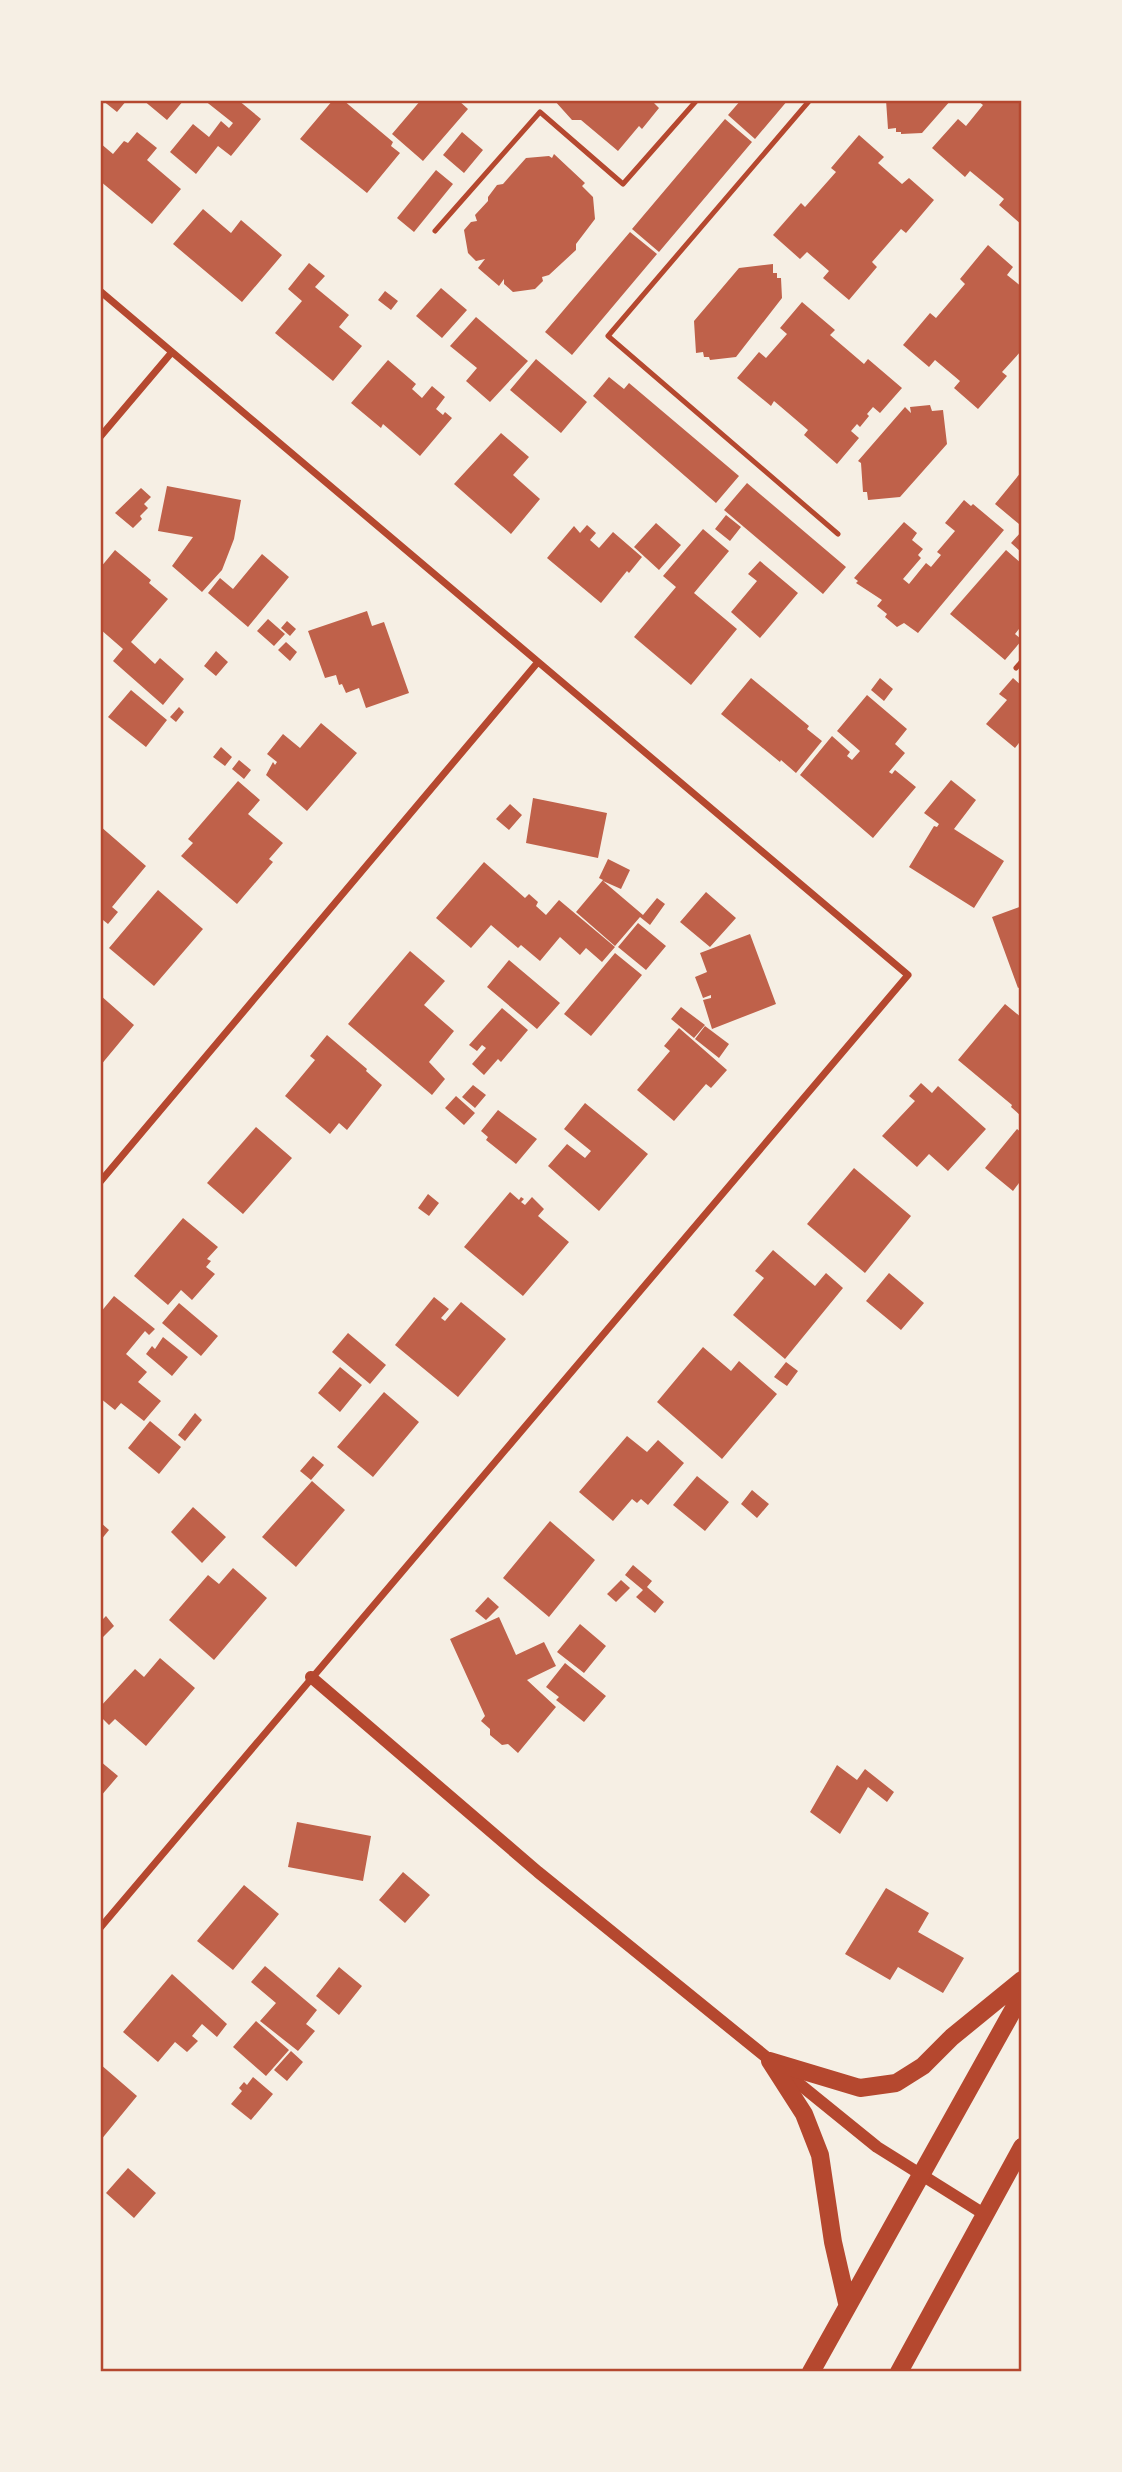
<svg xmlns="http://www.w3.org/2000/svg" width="1122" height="2472" viewBox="0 0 1122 2472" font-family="Arial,sans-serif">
<rect width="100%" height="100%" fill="#f6efe4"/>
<!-- building -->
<path fill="#bf614a" d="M102,100H127L117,112Z
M143,100H184L167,120Z
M204,100H238L261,119L231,156L218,146L196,174L170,152L193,124L209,137L221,121L229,128L233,123Z
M333,100H343L393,142L391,146L400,153L367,193L300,139Z
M421,100H458L468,109L423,161L392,134Z
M554,100H661L654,103L659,108L642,129L639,126L618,151L581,120H572Z
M741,100H788L755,139L728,115Z
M886,100H951L922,133L901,134V132H896V128L888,129Z
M977,100H1022V225L999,205L1004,199L970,171L965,177L932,148L958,119L966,126L983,105Z
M725,119L752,142L659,252L632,229Z
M137,132L157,148L147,160L181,189L152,224L100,181V143L113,154L124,141L128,143Z
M462,132L483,150L464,173L443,155Z
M859,135L884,157L878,163L902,184L909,178L934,200L906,233L901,229L872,262L877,267L849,300L823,278L829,271L807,252L800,259L773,235L801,203L805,207L836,172L831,168Z
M554,154L585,183L582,186L593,197L595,219L576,244V250L549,275L542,277L543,281L535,289L513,292L504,284V279L499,286L478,268L485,259L476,261L468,253L464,230L471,222L477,221L475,215L488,201V197L497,185L503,184L526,158L549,156L552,158Z
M436,170L453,184L414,232L397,218Z
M203,209L231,233L241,220L282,255L242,302L173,244Z
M630,232L657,254L572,355L545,332Z
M988,245L1013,267L1007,275L1022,287V350L1002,372L1007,376L978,409L954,388L960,381L935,360L929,367L903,345L930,313L936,318L965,284L960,279Z
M309,263L325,276L315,287L349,315L339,327L362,346L333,381L275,333L302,301L288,289Z
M773,264V273H777V278H781L782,298L736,357L710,360L709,357H704L703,352L696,353L694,321L739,268Z
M441,288L467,310L442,338L416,316Z
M385,291L398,301L391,310L378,300Z
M802,302L835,330L830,335L864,364L868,359L902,388L880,413L873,407L867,414L869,416L860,427L857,424L851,431L859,438L837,464L804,435L808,430L774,401L771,406L737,378L759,352L766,358L787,334L780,328Z
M476,317L528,361L490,402L466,381L477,368L450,346Z
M536,359L587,402L561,433L510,390Z
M388,360L416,384L412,389L422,398L432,386L445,397L436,409L443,415L445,412L452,418L420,456L383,424L381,428L351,403Z
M609,377L624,389L629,383L739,476L716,503L593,396Z
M930,405L932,411L943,410L947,444L900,497L868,500L867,492H863L861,463L858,461L905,407L911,413L910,407Z
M501,433L529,457L513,475L540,499L511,534L454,484Z
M1022,471V520L1019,524L995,504Z
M747,483L846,567L823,594L724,510Z
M167,486L241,500L234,539L222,570L202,592L172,566L193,537L158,531Z
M141,488L151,497L144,504L148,508L140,516L142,519L133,528L115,513Z
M964,500L971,506L973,504L1004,530L918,633L904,623L897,627L885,617L887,614L877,606L882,600L856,583L858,581L854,578L904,522L917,533L912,540L923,549L918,555L921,558L903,579L909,584L926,563L931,567L941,555L937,552L955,531L945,523Z
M726,515L741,527L730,541L715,529Z
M656,523L681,545L659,570L634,547Z
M587,525L596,533L590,540L599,548L613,532L642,557L629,573L627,571L601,603L547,558L574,526L580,533Z
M703,529L729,551L694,593L737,629L691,685L634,637L676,587L663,576Z
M1022,531V553L1011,543Z
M115,550L151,580L149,583L168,599L131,642L155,664L160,658L184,679L163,705L113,661L123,649L100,629V568Z
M1006,550L1022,564V625L1015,634L1022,640L1005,660L950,614Z
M262,554L289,577L248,627L208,593L220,578L233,589Z
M760,561L798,593L760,638L731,612L757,581L748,574Z
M367,611L372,626L384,622L409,693L366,708L359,688L346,693L342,684L339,685L336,675L325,678L308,631Z
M268,619L285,634L274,646L257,631Z
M287,621L296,629L290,636L281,628Z
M286,642L297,652L290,661L278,650Z
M216,651L228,662L216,676L204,666Z
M751,678L809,726L807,729L822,741L796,773L781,760L780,762L721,714Z
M880,678L893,689L884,701L871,690Z
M1013,678L1022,686V739L1015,748L986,724L1007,700L999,694Z
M131,690L167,720L146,747L108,717Z
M867,695L907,729L895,744L905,753L889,772L892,774L895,770L916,787L873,838L800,775L832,736L850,752L847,756L852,760L860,751L837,731Z
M179,707L184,712L176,722L170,717Z
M321,723L357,753L307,811L266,775L273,762L275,765L277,762L267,754L283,734L300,748Z
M221,747L232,757L225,766L213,757Z
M239,760L251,770L244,779L232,769Z
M951,780L976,800L954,829L1004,861L974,908L909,867L934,826L937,827L939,824L924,813Z
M238,781L260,800L248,814L283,843L269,859L273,862L237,904L181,856L193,843L188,839Z
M533,798L607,813L598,858L526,843Z
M510,804L522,815L509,830L496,819Z
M100,826L146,866L112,907L118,912L108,924L103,920L100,924Z
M608,859L630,870L621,889L603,881L643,915L657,898L665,904L650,925L640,917L615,946L576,912L603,880L599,878Z
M484,862L525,898L529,894L538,902L536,906L546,915L559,900L615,947L602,962L586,948L580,955L560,937L540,961L521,945L518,948L491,925L471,948L436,918Z
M158,890L203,929L154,986L109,948Z
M706,892L736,918L710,947L680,922Z
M1022,906V986L1018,988L992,917Z
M638,923L666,946L646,970L618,947Z
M750,934L776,1004L712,1029L703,1000L711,998V995L703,998L695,977L707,972L700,953Z
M410,951L445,981L424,1005L454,1031L429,1062L445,1079L432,1095L348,1024Z
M615,953L642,975L591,1036L564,1014Z
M509,960L560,1003L537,1029L487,987Z
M100,995L134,1025L100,1066Z
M1005,1004L1022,1018V1117L1011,1107L1012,1105L958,1060Z
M681,1007L705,1025L694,1038L671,1019Z
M502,1008L528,1030L501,1062L498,1059L484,1075L472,1064L486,1048L482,1045L477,1051L469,1045Z
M705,1026L729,1044L719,1058L695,1039Z
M679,1028L727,1070L711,1088L706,1084L674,1121L637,1090L670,1051L664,1046Z
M327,1035L367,1069L366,1071L382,1085L347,1130L339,1123L330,1134L285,1096L315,1060L310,1056Z
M921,1083L932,1093L938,1086L986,1129L948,1171L929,1154L917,1167L882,1136L915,1101L909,1096Z
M473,1085L486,1095L475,1108L462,1097Z
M456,1096L475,1113L464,1125L445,1108Z
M585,1103L648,1154L599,1211L548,1166L567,1144L585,1158L591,1151L564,1129Z
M498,1110L537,1139L516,1164L486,1140L488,1137L481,1131Z
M256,1127L292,1158L243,1214L207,1183Z
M1017,1129L1022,1133V1179L1013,1191L985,1168Z
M854,1168L911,1216L865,1273L807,1224Z
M510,1192L519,1200L521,1197L524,1199L521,1202L525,1205L532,1197L544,1209L538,1216L569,1242L523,1296L464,1247Z
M428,1194L439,1203L429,1216L418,1208Z
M183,1218L218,1247L207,1259L211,1261L206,1267L215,1274L192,1300L181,1290L168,1305L134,1276Z
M773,1250L815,1286L826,1273L843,1288L785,1359L733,1315L764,1278L755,1271Z
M889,1273L924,1303L901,1330L866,1301Z
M114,1296L155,1329L149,1335L145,1331L126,1354L147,1372L138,1382L161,1401L144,1421L121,1403L115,1410L100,1398V1313Z
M434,1297L449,1309L441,1318L445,1321L461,1302L506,1339L458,1397L395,1345Z
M179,1303L218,1336L201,1356L162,1323Z
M348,1333L386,1365L370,1384L332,1352Z
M163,1337L188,1357L172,1376L146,1354L152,1346L155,1349Z
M703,1347L731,1371L739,1361L777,1394L722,1459L657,1402Z
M786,1362L798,1371L787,1386L774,1377Z
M340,1367L362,1385L340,1412L318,1393Z
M384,1392L419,1422L373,1477L337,1447Z
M195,1413L202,1420L185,1441L178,1435Z
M150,1421L181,1447L159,1474L128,1448Z
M627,1436L647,1452L658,1440L684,1463L648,1505L641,1499L637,1503L632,1499L613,1521L579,1492Z
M313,1456L324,1465L311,1480L300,1471Z
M697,1476L729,1502L705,1531L673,1505Z
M312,1481L345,1510L296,1567L262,1537Z
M752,1490L769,1504L757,1518L741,1504Z
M193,1507L226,1537L202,1563L171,1532Z
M550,1521L595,1560L549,1617L503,1578Z
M100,1522L109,1530L100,1541Z
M633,1565L652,1581L647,1587L664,1602L655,1613L636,1597L643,1590L625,1575Z
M233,1568L267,1598L214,1660L169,1620L208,1575L219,1584Z
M621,1580L630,1588L616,1602L607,1594Z
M488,1597L499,1607L486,1620L475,1611Z
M106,1616L114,1626L103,1637L100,1633V1622Z
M499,1617L516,1655L544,1642L556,1666L527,1680L556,1707L518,1753L508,1744L502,1745L490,1735V1729L481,1721L485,1716L450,1639Z
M580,1624L606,1646L584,1673L557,1652Z
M160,1658L195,1688L146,1746L115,1719L109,1725L100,1716V1707L135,1669L144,1677Z
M565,1663L606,1696L584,1722L556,1700L559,1697L546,1687Z
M100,1761L118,1776L100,1797Z
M837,1765L857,1780L865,1769L894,1792L887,1802L868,1787L840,1834L810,1812Z
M297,1822L371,1836L363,1881L288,1867Z
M403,1872L430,1895L405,1923L379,1900Z
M244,1885L279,1914L233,1970L197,1941Z
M886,1888L929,1913L918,1932L964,1958L943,1993L898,1967L890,1980L845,1954Z
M265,1966L317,2010L306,2024L315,2031L298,2051L260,2021L276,2003L251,1982Z
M339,1967L362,1986L339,2015L316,1996Z
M172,1974L227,2024L217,2037L202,2024L192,2036L198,2041L187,2052L175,2042L158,2062L123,2032Z
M256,2021L289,2050L266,2076L233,2047Z
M291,2051L303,2062L287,2081L274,2070Z
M100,2064L137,2096L100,2141Z
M253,2077L273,2094L251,2120L231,2104L242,2091L239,2088L244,2082L247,2085Z
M128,2168L156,2193L134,2218L106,2193Z"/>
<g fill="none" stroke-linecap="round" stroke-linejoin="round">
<!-- service -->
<path stroke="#b5482f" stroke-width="5" d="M810,100L608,336L838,534
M435,231L540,112L623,184L697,100
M1016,668L1022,661"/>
<!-- minor -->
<path stroke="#b5482f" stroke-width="7" d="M100,291L908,975L100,1928
M100,437L172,352
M100,1182L538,662"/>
<!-- tertiary -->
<path stroke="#b5482f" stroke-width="12" d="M311,1677L538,1872L877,2147L984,2214"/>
<!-- primary -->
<path stroke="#b5482f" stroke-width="18" d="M770,2061L860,2088L896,2083L923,2066L952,2037L1022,1980
M770,2061L804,2114L820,2155L833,2242L847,2303
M811,2372L1022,1994
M899,2372L1022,2147"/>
</g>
<!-- border -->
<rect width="1122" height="2472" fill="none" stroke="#f6efe4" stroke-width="203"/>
<rect x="102" y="102" width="918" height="2268" fill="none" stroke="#b5482f" stroke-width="2.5"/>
</svg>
